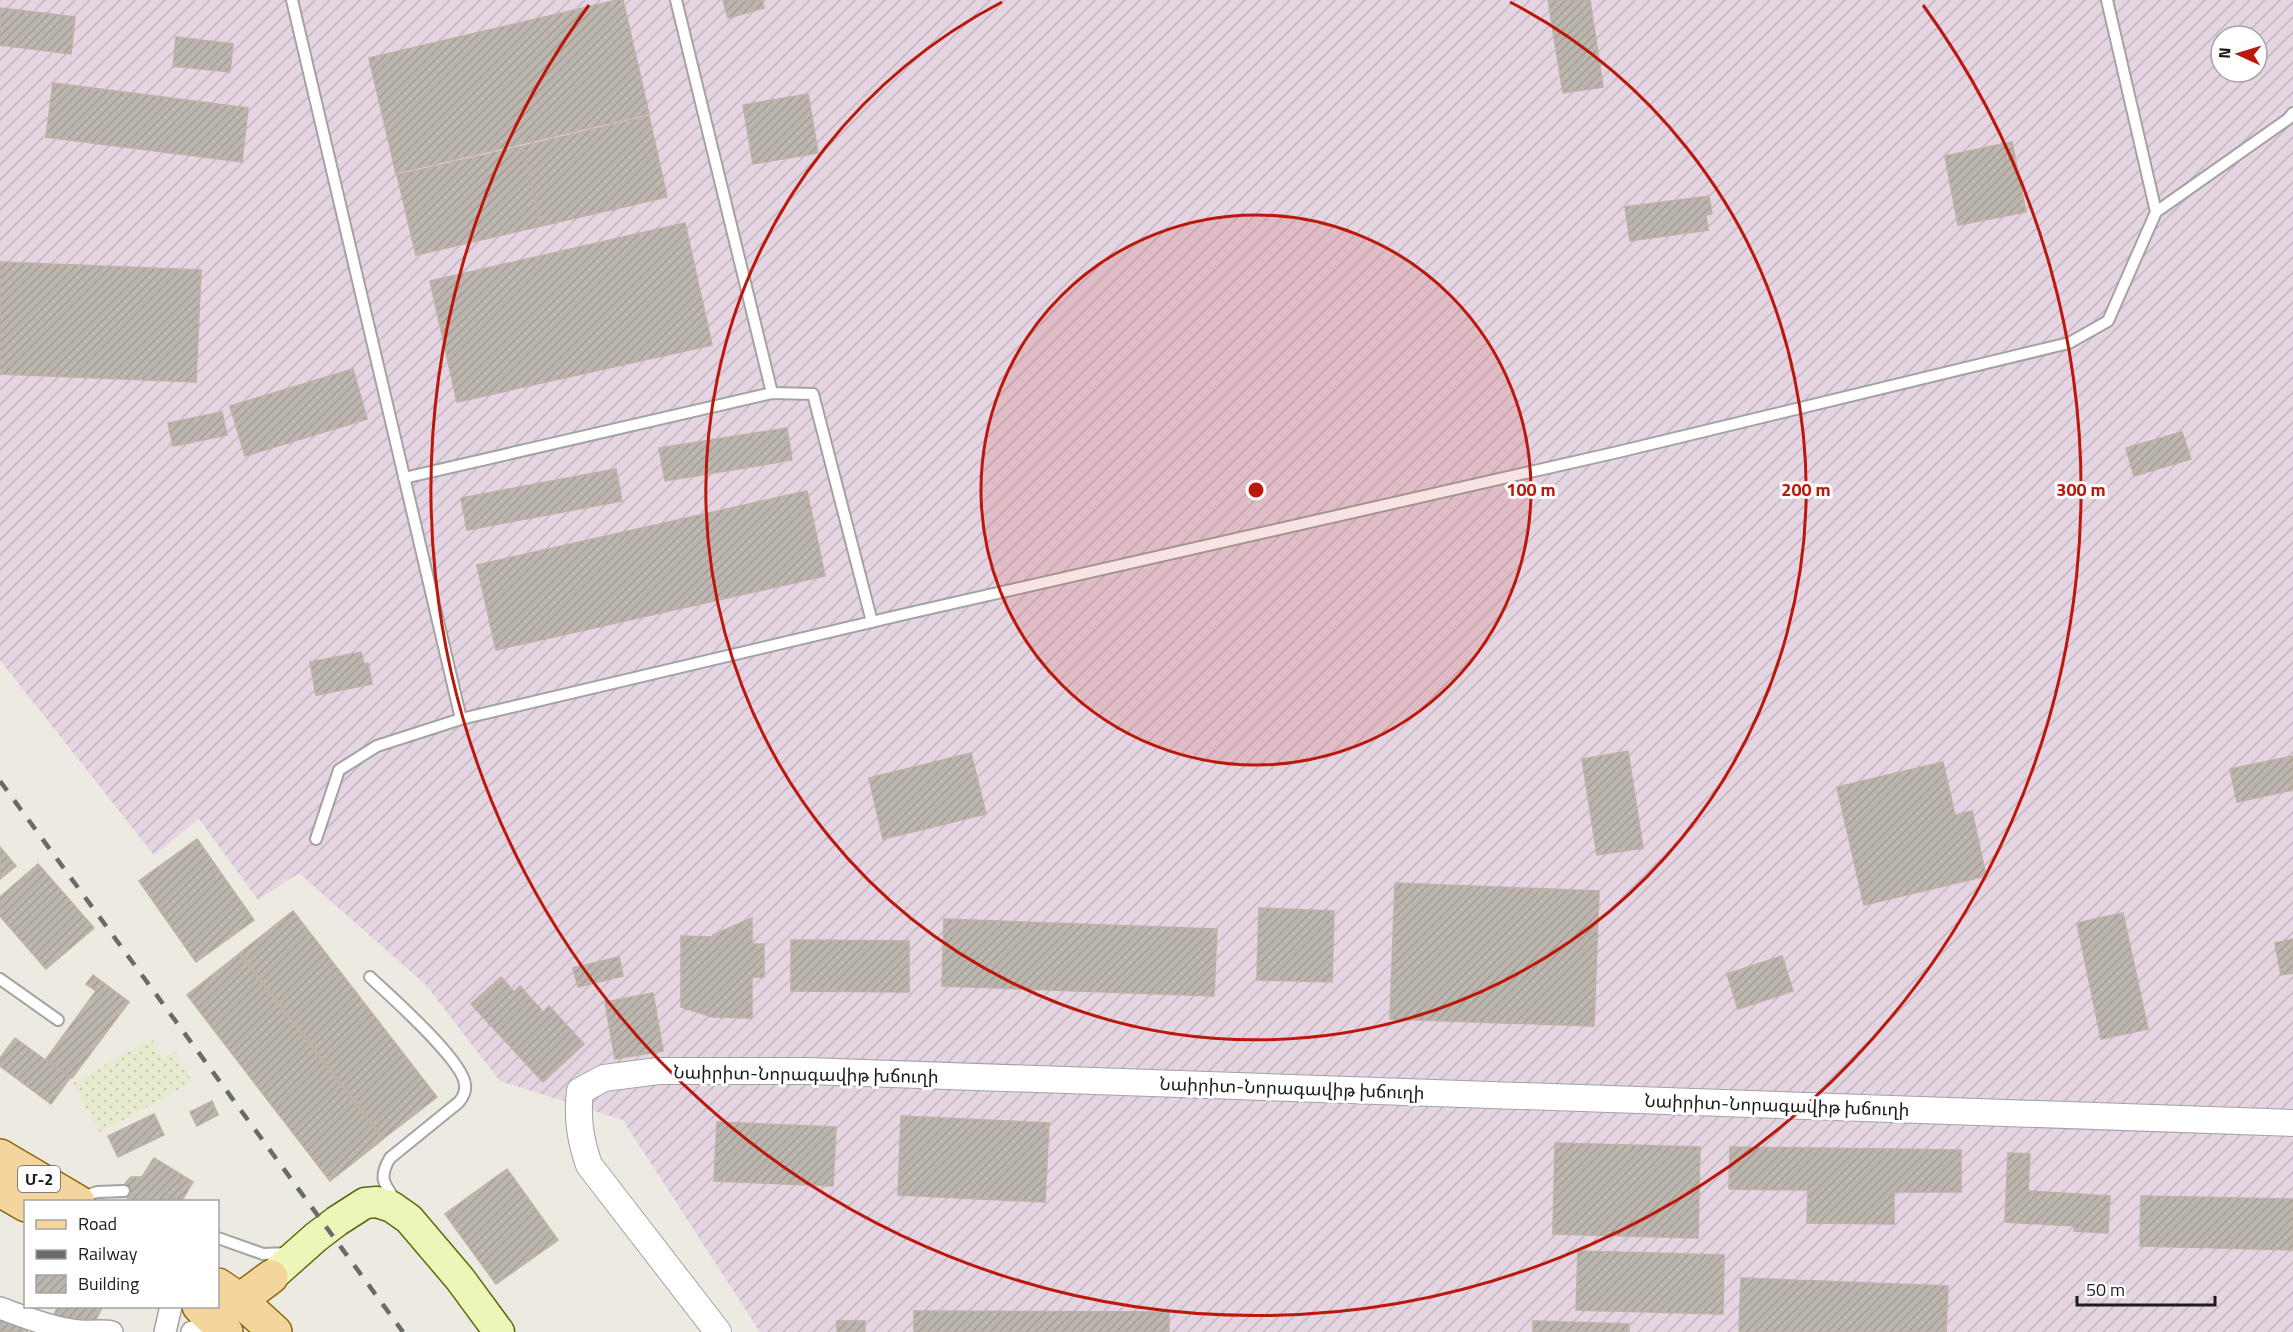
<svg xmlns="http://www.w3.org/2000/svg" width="2293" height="1332" viewBox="0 0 2293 1332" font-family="'Titillium Web','Noto Sans Armenian',sans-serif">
<defs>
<pattern id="industrial-furrows" width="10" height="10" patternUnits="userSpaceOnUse" patternTransform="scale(1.5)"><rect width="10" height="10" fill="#e5d4e1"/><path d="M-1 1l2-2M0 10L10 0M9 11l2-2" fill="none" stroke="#c4b5c0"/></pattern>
<pattern id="farmland-dots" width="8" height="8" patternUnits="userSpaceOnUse" patternTransform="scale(1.5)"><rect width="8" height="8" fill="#e7ebce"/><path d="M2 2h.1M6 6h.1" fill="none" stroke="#c6c9b0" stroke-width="1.8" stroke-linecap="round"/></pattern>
<pattern id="building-hatch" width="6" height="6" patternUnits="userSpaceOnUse" patternTransform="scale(1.5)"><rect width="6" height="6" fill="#bdb6af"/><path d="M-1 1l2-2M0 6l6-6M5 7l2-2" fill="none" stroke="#a29c96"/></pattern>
</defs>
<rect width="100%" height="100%" fill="#edeae2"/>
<!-- industrial -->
<path fill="url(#industrial-furrows)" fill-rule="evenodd" d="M0,0H2293V1332H760L623,1120L500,1081L426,985L299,873L258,900L199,819L154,855L0,660ZM2221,36H2257V72H2221Z"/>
<!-- farmland -->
<path fill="url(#farmland-dots)" d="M152,1039L162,1058L175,1051L192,1082L100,1133L73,1083Z"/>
<!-- building -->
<path fill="url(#building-hatch)" stroke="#bdb1a5" stroke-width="1.5" d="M617,0H623L649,114L396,173L369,58Z
M723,0H762L764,8L728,18Z
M1548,0H1590L1603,87L1563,93Z
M0,8L75,17L71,54L0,45Z
M176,37L233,44L230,72L173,66Z
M53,83L248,108L242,162L46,137Z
M808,94L818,153L753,164L743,105Z
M649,116L667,197L541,226L523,146Z
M2012,142L2026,212L1958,225L1945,156Z
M523,146L541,226L416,255L397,175Z
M1709,196L1712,214L1706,215L1708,230L1630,241L1625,207Z
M685,223L712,345L457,402L430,281Z
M0,262L201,270L196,382L0,374Z
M353,369L367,419L245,456L230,406Z
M222,412L227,435L173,446L168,423Z
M787,428L792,460L665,481L659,448Z
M2182,432L2191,459L2134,476L2126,448Z
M616,469L622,501L467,530L461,498Z
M807,491L825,576L496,650L477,565Z
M361,652L364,664L368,663L372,684L316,695L310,662Z
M1628,751L1643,848L1597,855L1582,759Z
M971,753L986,814L883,839L869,778Z
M2293,756V790L2237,802L2230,769Z
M1943,762L1955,815L1972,811L1986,876L1864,905L1837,787Z
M197,839L254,920L196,962L139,881Z
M0,847L16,866L0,879Z
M38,864L94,928L46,969L0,916V897Z
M1395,883L1599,891L1594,1026L1390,1019Z
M1259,908L1334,911L1332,982L1257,980Z
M293,911L437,1097L384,1138L240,953Z
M2123,913L2148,1029L2101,1039L2077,923Z
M752,918V944H764V977H752V1018L712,1017L681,1007V936L713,937V935Z
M944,919L1217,929L1214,996L942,986Z
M2293,939V973L2281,975L2275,943Z
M791,940L909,941V992L791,991Z
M239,954L383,1139L330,1181L187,995Z
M1782,956L1793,991L1738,1009L1727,974Z
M619,957L623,976L578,987L573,968Z
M93,975L129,1002L72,1078L46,1059L96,991L86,984Z
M501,977L514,992L520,986L543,1012L549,1006L584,1044L543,1082L471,1004Z
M653,993L663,1051L615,1059L605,1002Z
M15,1038L70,1078L51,1104L0,1066V1058Z
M212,1101L218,1115L197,1126L190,1112Z
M154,1114L164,1135L118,1157L108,1136Z
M901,1116L1049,1123L1045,1202L898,1195Z
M717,1122L836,1127L833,1186L714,1181Z
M1555,1143L1700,1147L1698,1238L1553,1234Z
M1730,1147L1961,1150V1192H1894V1224L1807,1223L1808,1190L1729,1189Z
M2008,1153L2030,1154L2028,1191L2110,1196L2108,1233L2074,1231L2075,1226L2005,1222Z
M154,1158L193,1182L181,1202H132L126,1197L124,1186L127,1181L131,1177H142Z
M507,1169L558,1240L496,1284L445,1214Z
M2141,1196L2293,1199V1250L2140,1246Z
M1578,1251L1724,1255L1723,1314L1576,1310Z
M1741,1278L1948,1286L1946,1332H1739Z
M58,1306H103L94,1323L85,1318L80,1329L54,1315Z
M914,1311L1169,1312V1332H914Z
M0,1316L29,1327L27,1332H0Z
M837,1321H865V1332H837Z
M1533,1321L1629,1324V1332H1533Z"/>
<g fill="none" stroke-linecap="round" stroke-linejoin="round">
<defs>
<path id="service" d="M292,0L461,719
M676,0L772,393
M2107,0L2156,212
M404,478L772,393L813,394L872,622
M316,839L339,770L377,746L461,719L901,615L1618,452L2069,343L2108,321L2156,212L2288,119L2293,113
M370,977C390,996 464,1061 465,1085C466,1092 463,1097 459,1102L390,1158C378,1178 384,1184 396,1201
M0,979L58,1020
M80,1198L97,1192L124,1191
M218,1238L263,1254L289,1253"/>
<path id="minor" d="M0,1308C25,1317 52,1328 79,1331C90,1332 101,1330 112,1332
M165,1332L171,1306
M192,1332L220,1326"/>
<path id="tertiary" d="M718,1332L589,1165C580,1139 577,1118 580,1091L604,1078L658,1071H807L2293,1123"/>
<path id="secondary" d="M271,1277L316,1237L337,1221L365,1203L377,1202L392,1207L409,1219L460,1279L499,1332"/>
<path id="primary" d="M0,1156L78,1202
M0,1190L26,1205
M218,1285L240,1300L275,1332
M218,1305L240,1300L271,1277
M199,1306L226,1332"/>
</defs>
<!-- service casing -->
<use href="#service" stroke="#a3a3a3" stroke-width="14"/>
<!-- minor casing -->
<use href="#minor" stroke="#a3a3a3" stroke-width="24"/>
<!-- tertiary casing -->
<use href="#tertiary" stroke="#a3a3a3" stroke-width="28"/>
<!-- secondary casing -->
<use href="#secondary" stroke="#5a6a0b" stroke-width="33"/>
<!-- primary casing -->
<use href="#primary" stroke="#8a6809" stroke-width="36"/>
<!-- service -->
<use href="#service" stroke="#fff" stroke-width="10"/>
<!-- minor -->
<use href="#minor" stroke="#fff" stroke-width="21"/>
<!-- tertiary -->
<use href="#tertiary" stroke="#fff" stroke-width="26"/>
<!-- secondary -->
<use href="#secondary" stroke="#eef5b8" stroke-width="30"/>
<!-- primary -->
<use href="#primary" stroke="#f5d59e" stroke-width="33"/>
<!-- rail -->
<path stroke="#6a6a6a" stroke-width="4.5" stroke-dasharray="12 12" stroke-linecap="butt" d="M0,781L403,1332"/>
</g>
<!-- distance rings -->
<circle cx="1256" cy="490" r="275" fill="#bb180c" fill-opacity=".12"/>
<g fill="none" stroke="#bb180c" stroke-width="3">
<circle cx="1256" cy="490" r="275"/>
<path d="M1510 2A550 550 0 1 1 1002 2"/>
<path d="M1923 5A825 825 0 1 1 589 5"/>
</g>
<g text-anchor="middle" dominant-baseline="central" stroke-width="6" stroke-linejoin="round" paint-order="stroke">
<!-- shield labels -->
<rect fill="#fff" stroke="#606060" stroke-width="1.5" x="18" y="1166" width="42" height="26" rx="4.5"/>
<g font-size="16" font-weight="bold" fill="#1c1c1c">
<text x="39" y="1179">Մ-2</text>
</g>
<!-- street labels -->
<g font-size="18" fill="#1c1c1c" stroke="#fff">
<text transform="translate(806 1074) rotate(1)">Նաիրիտ-Նորագավիթ խճուղի</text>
<text transform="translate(1292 1088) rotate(2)">Նաիրիտ-Նորագավիթ խճուղի</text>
<text transform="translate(1777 1105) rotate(2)">Նաիրիտ-Նորագավիթ խճուղի</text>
</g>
</g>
<circle cx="1256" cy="490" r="9" fill="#bb180c" stroke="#fff" stroke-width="3"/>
<g font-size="18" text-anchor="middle" font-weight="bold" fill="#bb180c" stroke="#fff" stroke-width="6" stroke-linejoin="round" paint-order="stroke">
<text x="1531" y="496">100 m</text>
<text x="1806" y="496">200 m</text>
<text x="2081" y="496">300 m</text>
</g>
<!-- legend -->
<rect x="24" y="1200" width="195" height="108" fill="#ffffff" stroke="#a4a4a4" stroke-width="1.5"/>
<rect x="36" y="1220" width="30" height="9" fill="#f5d59e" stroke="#a4a4a4" stroke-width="1.5"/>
<text x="78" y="1230" font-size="18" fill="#1c1c1c">Road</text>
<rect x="36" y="1250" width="30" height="9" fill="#6a6a6a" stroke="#a4a4a4" stroke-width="1.5"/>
<text x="78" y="1260" font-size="18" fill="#1c1c1c">Railway</text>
<rect x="36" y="1275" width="30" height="18" fill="url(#building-hatch)" stroke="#a4a4a4" stroke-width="1.5"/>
<text x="78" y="1290" font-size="18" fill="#1c1c1c">Building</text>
<!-- north arrow -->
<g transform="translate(2239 54) rotate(274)"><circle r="28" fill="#ffffff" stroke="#a4a4a4" stroke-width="1.5"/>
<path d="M0-4.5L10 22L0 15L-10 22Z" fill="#bb180c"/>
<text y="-9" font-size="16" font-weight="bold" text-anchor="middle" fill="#1c1c1c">N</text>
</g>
<!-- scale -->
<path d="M2077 1296v9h138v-9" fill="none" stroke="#1c1c1c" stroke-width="3"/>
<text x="2086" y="1296" font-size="18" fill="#1c1c1c" stroke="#ffffff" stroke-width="4.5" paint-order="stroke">50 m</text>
</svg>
